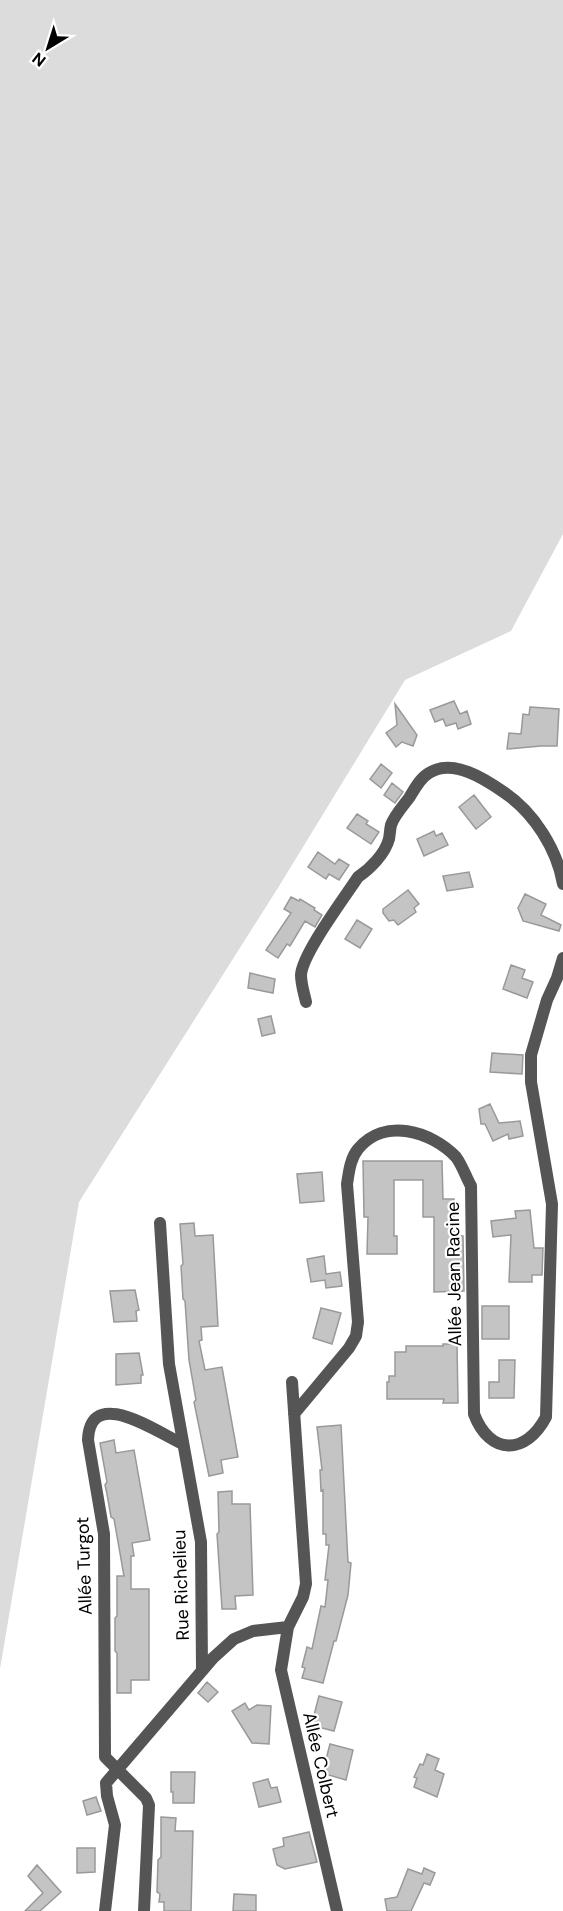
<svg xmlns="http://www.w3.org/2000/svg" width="563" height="1911" viewBox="0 0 563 1911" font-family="'DM Sans',sans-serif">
<rect width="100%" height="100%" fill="#fff"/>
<!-- green -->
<path fill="#dcdcdc" d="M0,0H563V534L511,631L405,680L281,883L79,1202L0,1669Z"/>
<!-- building -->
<path fill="#c4c4c4" stroke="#999" stroke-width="1.5" d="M454,701L460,714L467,711L471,724L458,729L456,723L446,726L443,719L435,722L430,710Z
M395,704L417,735L413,746L402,742L396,747L386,733L397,725Z
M530,707L559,709L557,746H541L507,749L509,733L521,734L523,714L529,715Z
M381,764L392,773L381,788L370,779Z
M392,783L403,792L395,803L384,795Z
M474,795L491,817L476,829L459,807Z
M357,814L368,821L366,824L379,832L371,844L347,828Z
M434,831L436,836L442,833L448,845L424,856L417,839Z
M318,852L335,864L339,859L349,865L339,880L329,874L326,879L308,867Z
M469,872L473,887L447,891L443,876Z
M408,890L419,904L414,908L416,912L398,925L394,920L389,921L383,913V909Z
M525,894L546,904L541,915L561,925L559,931L523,921L518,908Z
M291,897L299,901L300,899L315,908L314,910L322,915L315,927L305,921L290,946L287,944L278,958L266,950L291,913L284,909Z
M357,920L372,929L360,948L345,939Z
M511,965L525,970L522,978L533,982L527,998L503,989Z
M250,973L275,979L273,993L248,988Z
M271,1016L275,1033L262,1036L258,1019Z
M492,1053L523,1055L522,1074L490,1072Z
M490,1104L499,1123L520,1121L523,1136L509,1139L508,1134L493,1141L485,1124H481L479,1109Z
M363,1161H442L443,1199H454V1236H463L464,1291L434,1292V1217H423V1180H394V1236H397V1254H367L368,1217H364Z
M322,1172L324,1201L300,1203L297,1174Z
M530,1210L534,1248H543L542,1275H532V1282H509L511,1235L493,1237L491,1221L516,1218L515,1211Z
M194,1223L195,1236L213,1235L218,1326L201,1327L202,1340L199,1341L205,1370L222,1367L238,1457L221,1460L223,1473L209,1476L194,1402L196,1400L189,1360L185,1301L183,1299L181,1266L183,1264L180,1224Z
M324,1256L326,1274L340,1272L342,1286L326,1288L325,1280L311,1282L307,1259Z
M135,1290L139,1310L136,1311L137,1321L114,1322L110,1291Z
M482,1306H509V1339H482Z
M321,1308L341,1313L332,1344L313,1338Z
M443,1344H457L458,1403H443L444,1399H387V1382H389V1376H395V1352H406V1346H443Z
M139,1353L143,1375H141V1383L116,1385V1354Z
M499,1360H515L514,1398H489V1382H499Z
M341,1425L348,1562L351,1563L348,1595L336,1641H334L323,1683L302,1678L305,1668L302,1667L307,1647L312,1649L321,1606L325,1607L328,1580H325L329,1545H326V1534H323V1490L321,1491L320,1470H322L317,1427Z
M114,1440L116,1453L134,1450L150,1540L132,1543L134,1556H131V1589H149V1680H131V1693H117V1653L115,1651V1618L117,1616V1576H124L114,1519L111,1517L107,1494L105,1485L107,1482L100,1443Z
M232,1491V1504H250L253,1595L235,1596L236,1609H222L217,1534L219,1532L218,1492Z
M207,1682L218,1692L208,1702L198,1693Z
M319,1696L342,1702L334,1731L314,1726L316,1716L314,1715Z
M245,1703L249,1710L257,1705L271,1706L269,1744L252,1743L232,1711Z
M330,1744L353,1750L346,1780L325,1774L328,1764L325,1763Z
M427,1754L439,1759L435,1770L444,1774L437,1797L414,1787L417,1778L414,1777L420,1764L423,1765Z
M171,1772H195L194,1803H173V1792H171Z
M268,1779L271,1788L277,1787L281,1802L259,1807L253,1783Z
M96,1797L101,1811L87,1815L83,1801Z
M161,1817L176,1818L175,1831H193L191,1911H164V1902H159L160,1894L157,1892L158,1860L161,1857Z
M309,1832L317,1862L285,1869L277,1865L273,1849L284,1846L283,1838Z
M77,1848H95V1872L77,1873Z
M37,1865L61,1892L40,1911H25L43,1893L28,1876Z
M424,1868L435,1873L430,1885L424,1883L411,1911H387L385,1899L397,1897L408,1869L422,1874Z
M234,1894L256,1895V1911H233Z"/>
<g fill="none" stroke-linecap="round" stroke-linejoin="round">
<!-- street -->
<path stroke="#555" stroke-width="12" d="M306,1002C304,993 301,984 301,975C302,954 345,897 358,877C370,869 385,854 389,839C390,834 390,829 391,825C394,816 403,806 409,798C414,790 420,778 429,773C453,758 485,779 505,793C534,813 557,849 563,884
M160,1223L169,1364L201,1542L202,1671
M292,1382L306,1584L303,1597L288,1627L281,1670L337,1911
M294,1414L349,1348L356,1336L358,1322L347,1184C349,1172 350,1159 358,1149C384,1117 431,1131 456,1157C462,1165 466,1177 471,1186L474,1414C490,1456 526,1455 546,1417L552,1204L531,1082V1055L547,1000L557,978L563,958
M105,1911L115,1825L107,1796L106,1783L213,1658L234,1639L253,1631L288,1627
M144,1911L149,1805L146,1798L105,1757L104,1534L88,1440C90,1384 158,1433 183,1444"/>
</g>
<g text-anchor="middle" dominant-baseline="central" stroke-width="4.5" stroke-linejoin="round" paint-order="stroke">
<!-- street labels -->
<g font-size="18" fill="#000" stroke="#fff">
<text transform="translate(454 1274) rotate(-91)">Allée Jean Racine</text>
<text transform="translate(84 1566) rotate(-92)">Allée Turgot</text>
<text transform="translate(181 1585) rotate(-92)">Rue Richelieu</text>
<text transform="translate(321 1765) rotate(77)">Allée Colbert</text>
</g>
</g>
<!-- north arrow -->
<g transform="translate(48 48) rotate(218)" stroke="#ffffff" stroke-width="4.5" paint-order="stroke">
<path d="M0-4.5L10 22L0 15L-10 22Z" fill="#000000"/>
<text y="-9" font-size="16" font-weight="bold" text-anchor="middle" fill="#000000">N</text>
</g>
</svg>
